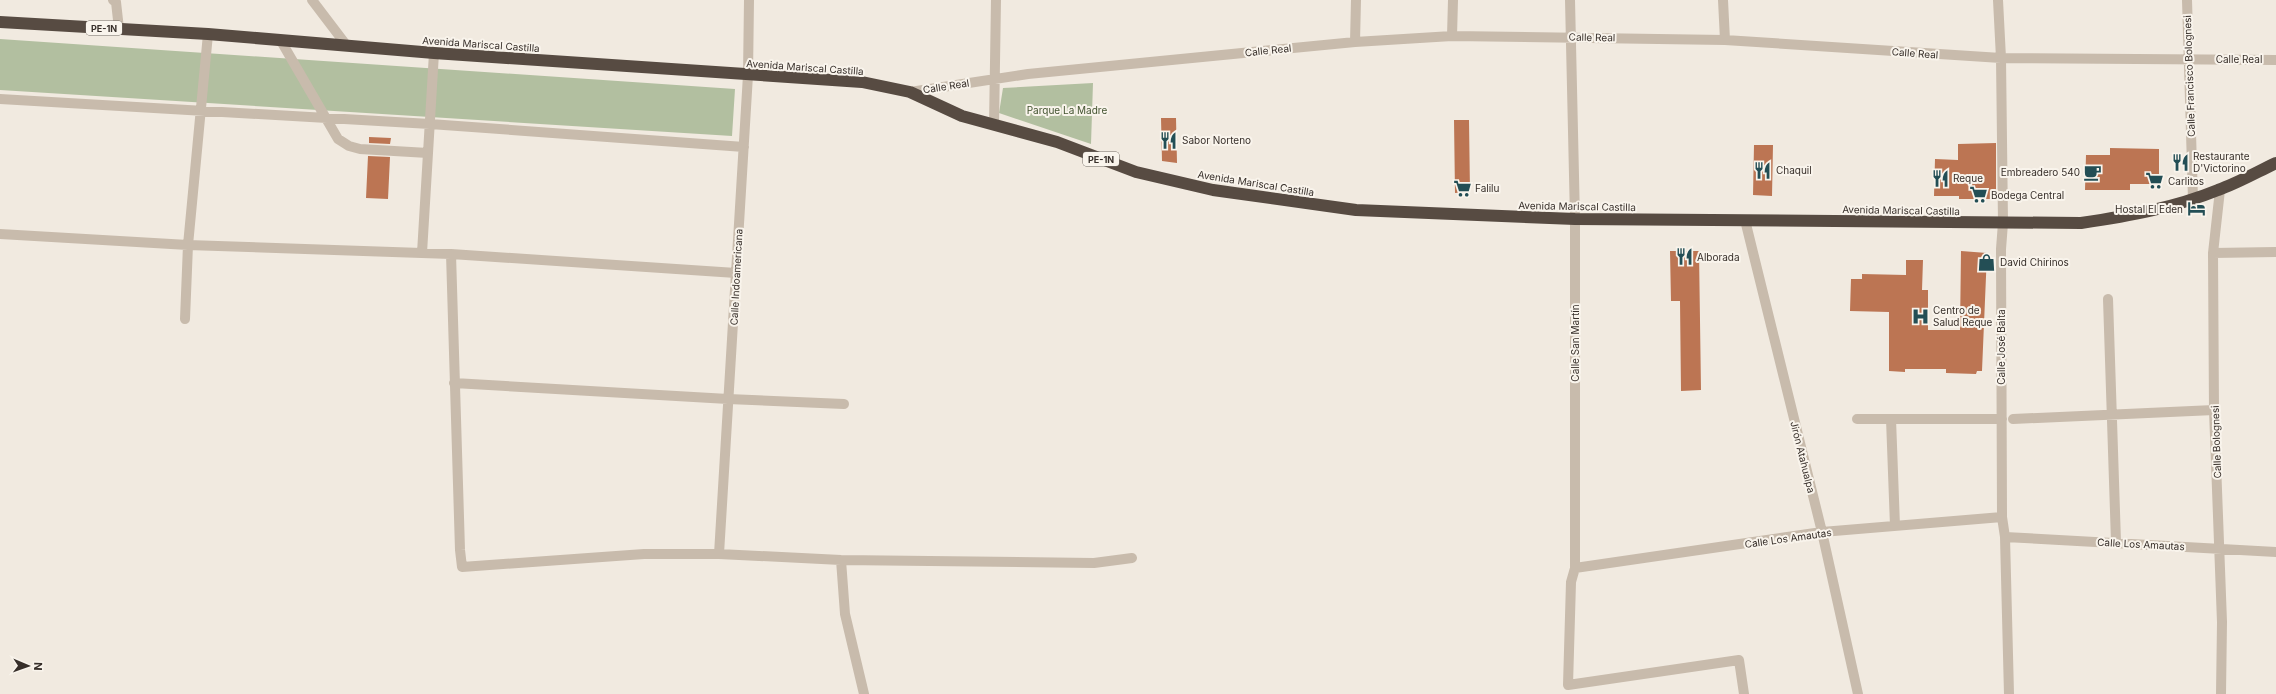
<svg xmlns="http://www.w3.org/2000/svg" width="2276" height="694" viewBox="0 0 2276 694" font-family="Inter,sans-serif">
<rect width="100%" height="100%" fill="#f1eae0"/>
<!-- green -->
<path fill="#b2bfa0" d="M0,39L735,89L732,136L0,90Z
M1093,83L1091,144L999,113L1003,88Z"/>
<!-- building -->
<path fill="#bc7553" d="M1161,118H1176L1177,163L1162,161Z
M1454,120H1469L1470,192L1455,193Z
M369,137L391,138L390,144L369,143Z
M1996,143V199H1959V196H1934L1935,159L1958,160V144Z
M1754,145H1773L1772,196L1753,195Z
M2110,148L2159,149V184H2130V190H2085L2086,155H2110Z
M368,156L390,157L388,199L366,198Z
M1670,251H1699L1701,390L1681,391L1680,301H1671Z
M1961,251L1987,253L1982,371H1977L1976,374L1946,373V369H1905V372L1889,371V312L1850,311L1851,279H1862V274L1906,275V260H1923L1922,290H1928V330H1960Z"/>
<g fill="none" stroke-linecap="round" stroke-linejoin="round">
<!-- minor -->
<path stroke="#c8bbac" stroke-width="10" d="M113,0L116,2L119,29
M312,0L347,46
M1570,0L1575,219V568L1571,582L1568,685L1739,660L1744,694
M1723,0L1725,40
M1998,0L2001,58L2003,223L2001,249L2002,517L2005,537L2009,694
M2187,0L2193,199
M1452,36L1453,0
M281,41L338,139L349,146L360,149L428,153
M1355,42L1356,0
M910,92L1028,74L1355,42L1452,36L1725,40L2001,58L2276,60
M0,99L430,124L744,147
M994,125L996,0
M2220,190L2213,253L2214,410L2222,622L2221,694
M1745,220L1822,532L1858,694
M0,234L188,245L451,254L736,273
M422,253L434,53
M2213,253L2276,252
M451,254L460,550L462,567L644,554H719L841,560L1094,563L1132,558
M2108,299L2116,542
M185,319L188,245L208,34
M454,383L728,399L844,404
M1857,419H2002
M1891,419L1895,526
M2013,419L2214,410
M2005,537L2276,552
M719,554L748,75L749,0
M841,560L845,614L864,694
M1575,568L1822,532L2002,517"/>
<!-- highway -->
<path stroke="#574b42" stroke-width="12" d="M0,22L208,34L434,53L862,82L910,92L962,116L1057,142L1136,172L1213,190L1356,210L1575,219L2081,223C2128,216 2174,208 2218,190C2238,183 2257,172 2276,163"/>
</g>
<!-- icons -->
<defs>
<symbol id="restaurant-bare" viewBox="-9 -9 18 18"><path d="M-5-6h1v4h1v-4h1v4h1v-4h1v5L-1.5 .5V6h-2V.5L-5-1ZM5-6V6H3V1.5H1.5Q1.5-4 5-6Z" fill="#234e55" stroke="#f9f4ec" stroke-width="2.5" paint-order="stroke"/></symbol>
<symbol id="cafe-bare" viewBox="-9 -9 18 18"><path d="M-5.5-4.5H6V0H3Q3 3.5 0 3.5H-2.5Q-5.5 3.5-5.5 0ZM3-3.2v2h1.7v-2ZM-6 4.5H4V6H-6Z" fill="#234e55" stroke="#f9f4ec" stroke-width="2.5" paint-order="stroke"/></symbol>
<symbol id="supermarket-bare" viewBox="-9 -9 18 18"><path d="M-6-5.5h2.5l.6 2H6L4.5 2H-2.5L-4.4-4H-6ZM-1.5 3.2a1.3 1.3 0 1 0 .1 0ZM3 3.2a1.3 1.3 0 1 0 .1 0Z" fill="#234e55" stroke="#f9f4ec" stroke-width="2.5" paint-order="stroke"/></symbol>
<symbol id="hotel-bare" viewBox="-9 -9 18 18"><path d="M-6-4.5h1.5V1H6V5H4.5V3h-9V5H-6ZM-4 0a1.8 1.8 0 1 1 3.6 0ZM.5 0V-2.5h3Q6-2.5 6 0Z" fill="#234e55" stroke="#f9f4ec" stroke-width="2.5" paint-order="stroke"/></symbol>
<symbol id="shop-bare" viewBox="-9 -9 18 18"><path d="M-5-2.5h2.3a2.7 3.5 0 0 1 5.4 0H5L5.5 6h-11ZM-1.5-2.5h3a1.5 2.3 0 0 0-3 0Z" fill="#234e55" stroke="#f9f4ec" stroke-width="2.5" paint-order="stroke"/></symbol>
<symbol id="hospital-bare" viewBox="-9 -9 18 18"><path d="M-5-5h3v3.5h4V-5h3V5h-3V1.5h-4V5h-3Z" fill="#234e55" stroke="#f9f4ec" stroke-width="2.5" paint-order="stroke"/></symbol>
</defs>
<g fill-rule="evenodd">
<use href="#restaurant-bare" x="1156" y="128" width="25" height="25"/>
<use href="#restaurant-bare" x="2168" y="150" width="25" height="25"/>
<use href="#restaurant-bare" x="1750" y="158" width="25" height="25"/>
<use href="#cafe-bare" x="2080" y="160" width="25" height="25"/>
<use href="#restaurant-bare" x="1928" y="166" width="25" height="25"/>
<use href="#supermarket-bare" x="2142" y="168" width="25" height="25"/>
<use href="#supermarket-bare" x="1450" y="176" width="25" height="25"/>
<use href="#supermarket-bare" x="1966" y="182" width="25" height="25"/>
<use href="#hotel-bare" x="2184" y="196" width="25" height="25"/>
<use href="#restaurant-bare" x="1672" y="244" width="25" height="25"/>
<use href="#shop-bare" x="1974" y="250" width="25" height="25"/>
<use href="#hospital-bare" x="1908" y="304" width="25" height="25"/>
</g>
<g text-anchor="middle" dominant-baseline="central" stroke-width="4" stroke-linejoin="round" paint-order="stroke">
<!-- shield labels -->
<g fill="#f9f4ec" stroke="#716a64" stroke-width="1">
<rect x="86" y="21" width="36" height="14" rx="3"/>
<rect x="1083" y="152" width="36" height="14" rx="3"/>
</g>
<g font-size="9" font-weight="bold" fill="#372f2a">
<text x="104" y="28">PE-1N</text>
<text x="1101" y="159">PE-1N</text>
</g>
<!-- street labels -->
<g font-size="10" fill="#372f2a" stroke="#f9f4ec">
<text transform="translate(1592 37) rotate(1)">Calle Real</text>
<text transform="translate(481 44) rotate(4)">Avenida Mariscal Castilla</text>
<text transform="translate(1268 50) rotate(-6)">Calle Real</text>
<text transform="translate(1915 53) rotate(4)">Calle Real</text>
<text x="2239" y="59">Calle Real</text>
<text transform="translate(805 67) rotate(4)">Avenida Mariscal Castilla</text>
<text transform="translate(2189 76) rotate(-92)">Calle Francisco Bolognesi</text>
<text transform="translate(946 86) rotate(-9)">Calle Real</text>
<text transform="translate(1256 183) rotate(9)">Avenida Mariscal Castilla</text>
<text transform="translate(1577 206) rotate(1)">Avenida Mariscal Castilla</text>
<text transform="translate(1901 210) rotate(1)">Avenida Mariscal Castilla</text>
<text transform="translate(736 277) rotate(-87)">Calle Indoamericana</text>
<text transform="translate(1575 343) rotate(-90)">Calle San Martín</text>
<text transform="translate(2001 347) rotate(-90)">Calle José Balta</text>
<text transform="translate(2216 442) rotate(-92)">Calle Bolognesi</text>
<text transform="translate(1803 457) rotate(76)">Jirón Atahualpa</text>
<text transform="translate(1788 538) rotate(-8)">Calle Los Amautas</text>
<text transform="translate(2141 544) rotate(3)">Calle Los Amautas</text>
</g>
<!-- park labels -->
<g font-size="10" fill="#435330" stroke="#f9f4ec">
<text x="1067" y="110">Parque La Madre</text>
</g>
<!-- poi labels -->
<g font-size="10" fill="#372f2a" stroke="#f9f4ec" text-anchor="start">
<text x="1182" y="140">Sabor Norteno</text>
<text x="2193" y="156">Restaurante<tspan x="2193" dy="12">D'Victorino</tspan></text>
<text x="1776" y="170">Chaquil</text>
<text x="2080" y="172" text-anchor="end">Embreadero 540</text>
<text x="1953" y="178">Reque</text>
<text x="2168" y="181">Carlitos</text>
<text x="1475" y="188">Falilu</text>
<text x="1991" y="195">Bodega Central</text>
<text x="2183" y="209" text-anchor="end">Hostal El Eden</text>
<text x="1697" y="257">Alborada</text>
<text x="2000" y="262">David Chirinos</text>
<text x="1933" y="310">Centro de<tspan x="1933" dy="12">Salud Reque</tspan></text>
</g>
</g>
<!-- north arrow -->
<g transform="translate(28 666) rotate(92)" stroke="#f9f4ec" stroke-width="3" paint-order="stroke">
<path d="M0-3L7 15L0 10L-7 15Z" fill="#372f2a"/>
<text y="-6" font-size="11" font-weight="bold" text-anchor="middle" fill="#372f2a">N</text>
</g>
</svg>
